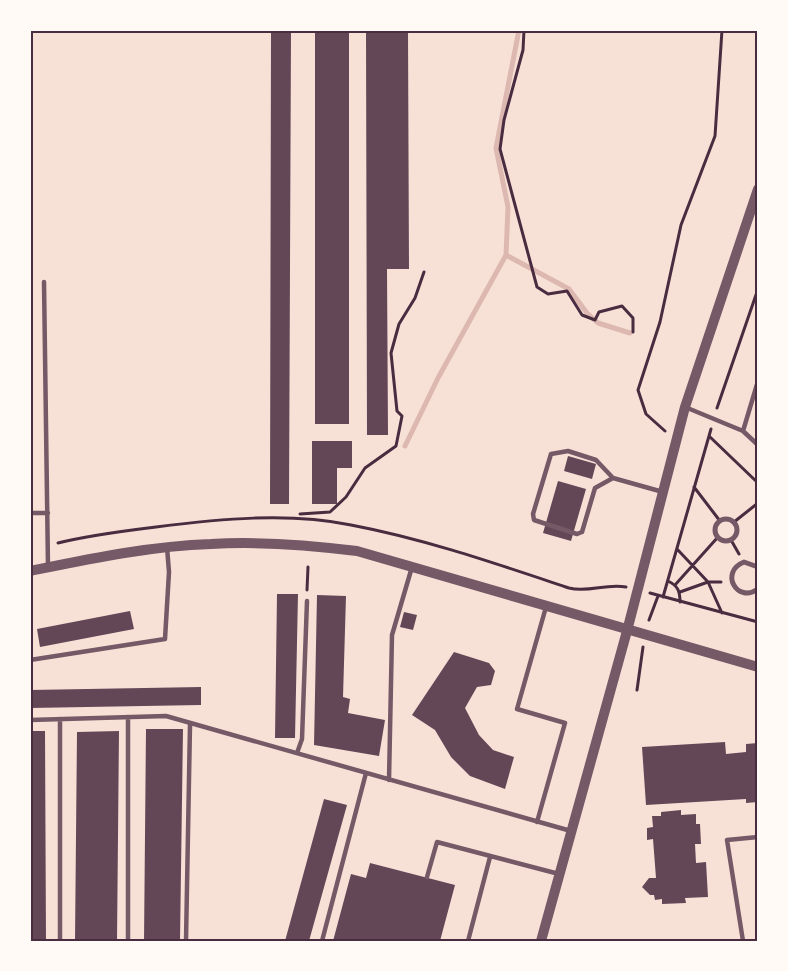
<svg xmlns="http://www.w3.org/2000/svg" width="788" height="971" viewBox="0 0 788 971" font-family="'Fira Sans Condensed',sans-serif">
<rect width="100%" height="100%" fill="#f7e1d7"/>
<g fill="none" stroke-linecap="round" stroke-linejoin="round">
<!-- stream -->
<path stroke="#dcb8b0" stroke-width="5" d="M506,255L569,289L587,313L598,323L630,333
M405,446L438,378L506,255L508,207L496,148L519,30"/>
</g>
<!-- building -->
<path fill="#644757" d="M271,30H291L289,504H270Z
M315,30H349V424H315Z
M366,30H408L409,269H387L388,435H367Z
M312,441H352V468H337V504H312Z
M568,456L596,464L592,479L564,471Z
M558,481L586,489L571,541L543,533Z
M277,594H298L295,738H275Z
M317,595L346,596L343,697L350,699L348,713L385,720L379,756L314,745Z
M130,611L134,629L40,647L37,629Z
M404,612L417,615L413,630L400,627Z
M454,652L489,663L495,671L491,685L477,687L465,708L479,735L493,750L514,757L505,789L470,776L451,757L435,730L412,715Z
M201,687V705L30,708V690Z
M146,729H183L180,941H144Z
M30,731H45L46,941H30Z
M119,731L117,941H75L77,732Z
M725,742L726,754L746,752V744L758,743V802L746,803V799L646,805L642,747Z
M324,799L347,805L309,941H285Z
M681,810V815L696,814V824H700L701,844H695L696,863L706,862L708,897L685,898L686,903L662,904V899L655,900L654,895H650L642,887L649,878H656L653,839L647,840V828L653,827L652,816H661V812Z
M370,863L455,885L440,941H333L351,874L366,878Z"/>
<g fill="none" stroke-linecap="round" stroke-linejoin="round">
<!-- path -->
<path stroke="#4a2c40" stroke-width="3" d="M524,30L523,50L504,120L500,149L537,287L548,294L567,291L582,315L595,320L599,312L622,306L633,318V332
M584,30L586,31
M717,408L758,289
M665,431L646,414L638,390L660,322L681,225L715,136L722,30
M709,436L758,483
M694,487L720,521
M300,514L330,512L346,497L365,468L396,446L402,416L397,411L391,353L399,324L415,298L424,272
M734,522L758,503
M731,540L739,554
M58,543C90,535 123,531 156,527C219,519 288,512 351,525C425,539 497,564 569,588C589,593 606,583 626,587
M677,549L708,582L722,613
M668,581C678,586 680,591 680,602
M675,585L718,537
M307,590L308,567
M680,592L708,582H721
M650,593L758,622
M663,597L711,429
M649,620L658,596
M637,690L643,647"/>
<!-- service -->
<path stroke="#755966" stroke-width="4.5" d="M44,282L48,567
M758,381L743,431L758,445
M685,407L743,431
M613,478L595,488L582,532L577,534L534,520L533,514L551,454L568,451L596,460L613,478L663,492
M30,513H48
M30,660L165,639L169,572L167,547
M30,720L166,716L571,831
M297,753L302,739L307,601
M389,780L392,635L412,567
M537,822L565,723L517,709L546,607
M427,877L437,842L559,874
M60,941V719
M128,941V717
M186,941L190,725
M322,941L366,773
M468,941L490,857
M743,941L727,840L758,837"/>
<!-- pedestrian -->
<path stroke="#755966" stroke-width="5" d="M715 530a11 11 0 1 1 22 0a11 11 0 1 1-22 0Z
M758,567L744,562C719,572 737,604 758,589"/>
<!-- tertiary -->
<path stroke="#755966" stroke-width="10" d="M30,571C89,559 150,546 211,544C260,541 309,545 357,551L758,667
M541,941L627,631L685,407L758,189"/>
</g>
<!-- border -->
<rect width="788" height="971" fill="none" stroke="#fffaf5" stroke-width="63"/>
<rect x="32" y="32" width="724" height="908" fill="none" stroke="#4a2c40" stroke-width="2"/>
</svg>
